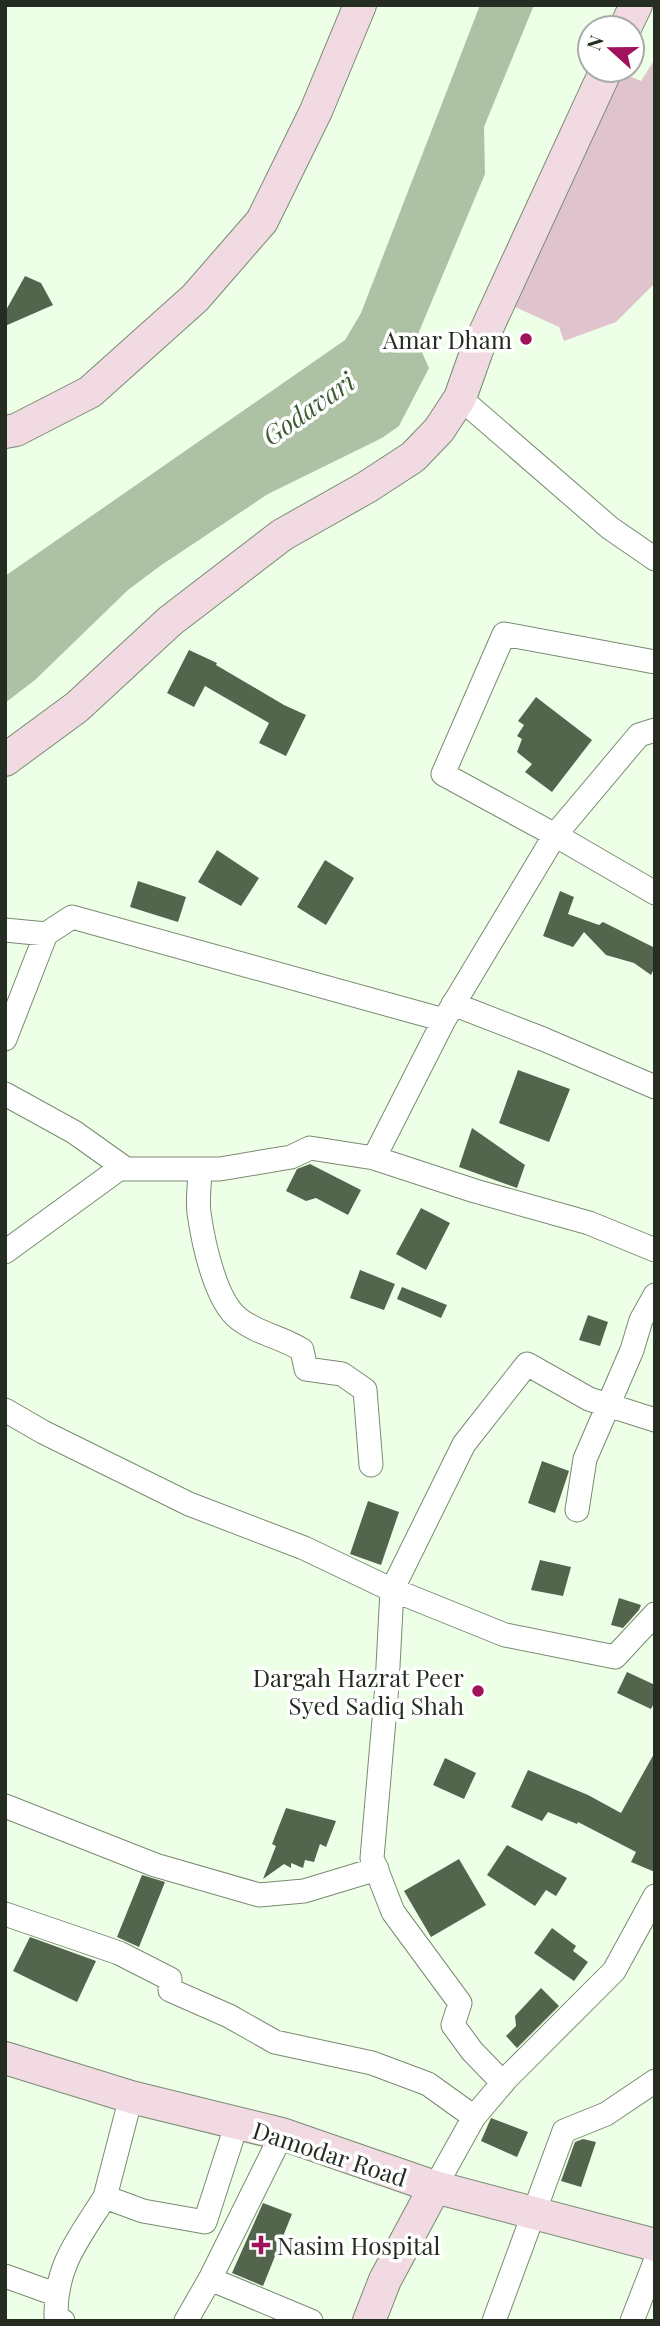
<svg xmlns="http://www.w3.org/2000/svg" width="660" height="2326" viewBox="0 0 660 2326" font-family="'Playfair Display',serif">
<rect width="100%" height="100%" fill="#eeffe8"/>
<!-- green -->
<path fill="#e0c4cd" d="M655,59V283L616,322L564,341L559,327L504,302L615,70L641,81Z"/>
<!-- water -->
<path fill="#adc2a5" d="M480,5H534L484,127L485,174L416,339L429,368L399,426L382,438L268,494L160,566L128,590L35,680L5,703V576L345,340L361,313Z"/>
<!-- building -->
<path fill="#53654d" d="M25,276L41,283L53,305L5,326V312Z
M189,650L217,663L216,665L284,705L306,715L286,756L259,743L269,723L205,686L194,707L167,693Z
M536,697L592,740L552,792L525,772L532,764L517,752L522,739L517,736L524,725L518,721Z
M217,850L259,878L241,906L198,882Z
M325,860L354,878L326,925L297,907Z
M138,881L186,897L178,922L130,907Z
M560,891L574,897L568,914L599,925L603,922L655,948V967L651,975L634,963L606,955L584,932L573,947L543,936Z
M518,1070L570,1089L549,1142L499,1123Z
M472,1128L525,1165L517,1188L459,1167Z
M310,1164L361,1190L348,1215L316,1198L306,1201L286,1191L297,1169Z
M421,1208L450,1223L426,1270L396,1254Z
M360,1270L395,1284L384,1310L350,1298Z
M402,1287L447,1305L441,1318L397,1299Z
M588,1315L608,1322L600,1346L579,1340Z
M542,1461L569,1471L555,1513L528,1503Z
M368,1501L399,1512L381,1565L350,1554Z
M540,1560L571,1567L563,1596L531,1590Z
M619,1598L641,1605L639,1610L623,1628L611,1625Z
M627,1672L655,1685V1701L651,1709L617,1693Z
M655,1752V1872L631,1862L636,1852L578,1822L577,1824L548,1812L542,1821L511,1807L528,1770L588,1795L621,1813Z
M445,1758L476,1773L464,1799L433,1785Z
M286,1808L336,1821L326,1847L320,1844L314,1862L305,1860L303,1868L291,1863V1868L284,1864L263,1879L276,1846L272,1844Z
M507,1845L567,1878L556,1896L546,1890L535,1906L487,1875Z
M459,1859L486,1905L431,1937L404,1891Z
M142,1875L165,1882L139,1947L117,1937Z
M552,1928L576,1946L573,1951L588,1962L574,1981L534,1953Z
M30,1937L96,1961L77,2002L13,1971Z
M541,1988L559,2006L517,2048L506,2036L516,2026L515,2016Z
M491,2118L528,2132L517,2157L481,2141Z
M583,2139L596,2142L581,2187L561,2181L575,2142Z
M263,2203L292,2214L263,2286L232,2273Z"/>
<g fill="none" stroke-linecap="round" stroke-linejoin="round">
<defs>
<path id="street" d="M460,398L610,528L655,559
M655,662L504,634L443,774L555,835L655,893
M5,930L46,934L72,917L444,1020
M453,1004L543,1039L655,1087
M5,1039L46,934
M5,1094L74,1132L126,1169
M374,1158L475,1191L589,1223L655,1250
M200,1169C200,1183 197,1199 199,1213C203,1241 215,1301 239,1319C258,1334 282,1337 302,1350L306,1369L342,1374L365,1390L371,1465
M5,1252L119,1169H220L291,1157L310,1148L374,1158L444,1020L555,835L639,735L655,730
M5,1410L43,1432L189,1504L304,1548L386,1587L505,1635L615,1657L655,1614
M577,1510L585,1459L632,1350L641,1320L655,1295
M5,1806L155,1865L259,1895L304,1891L377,1869
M5,1914L119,1953L170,1979V1990L229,2016L275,2042L372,2063L428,2084L474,2117
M503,2083L472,2051L453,2025L460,2003L393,1912L372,1858L387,1685L392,1590L464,1444L527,1364L589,1399L655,1420
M131,2097L105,2197L143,2211L205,2222L237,2123
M435,2187L474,2117L507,2078L614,1971L655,1896
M5,2276L55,2294
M210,2279L311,2321
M63,2321L56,2316C55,2266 79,2238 105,2197
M186,2321L210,2279L282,2134
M494,2321L564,2131L606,2114L655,2081
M632,2321L655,2262"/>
<path id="secondary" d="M625,28L636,5
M5,432L16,430L90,392L195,298L262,221L316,111L360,5
M5,760L77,707L170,621L282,535L367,487L413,457L439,430L460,398L477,350L606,70
M5,2058L131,2097L282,2134L435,2187L655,2245
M369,2321L385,2280L435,2187"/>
</defs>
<!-- street casing -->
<use href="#street" stroke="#788b71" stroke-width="25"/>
<!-- secondary casing -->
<use href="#secondary" stroke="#788b71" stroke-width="34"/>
<!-- street -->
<use href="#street" stroke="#fff" stroke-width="23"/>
<!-- secondary -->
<use href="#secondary" stroke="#f1dae2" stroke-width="32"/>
</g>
<!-- markers -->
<g fill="#a0125c" stroke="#fff" stroke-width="2.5">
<circle cx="526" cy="339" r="7"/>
<circle cx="478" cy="1691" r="7"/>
<path d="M257.5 2234.5h7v7h7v7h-7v7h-7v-7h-7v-7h7z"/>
</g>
<g text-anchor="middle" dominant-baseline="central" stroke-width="7" stroke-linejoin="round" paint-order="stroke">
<!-- poi labels -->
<g font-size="24" fill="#252d22" stroke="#fff" text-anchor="end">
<text x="512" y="339">Amar Dham</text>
<text x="464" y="1677">Dargah Hazrat Peer<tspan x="464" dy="28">Syed Sadiq Shah</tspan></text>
<text x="277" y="2245" text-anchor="start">Nasim Hospital</text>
</g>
<!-- street labels -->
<g font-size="24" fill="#252d22" stroke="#fff">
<text transform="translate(330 2153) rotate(18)">Damodar Road</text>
</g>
<!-- water labels -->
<g font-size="26" font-style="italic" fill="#3c5c31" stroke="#fff">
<text transform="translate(308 408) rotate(-35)">Godavari</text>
</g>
</g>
<!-- border -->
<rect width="660" height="2326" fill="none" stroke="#252d22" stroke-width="14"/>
<!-- north arrow -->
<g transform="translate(611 49) rotate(291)"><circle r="33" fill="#ffffff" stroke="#a8aba7" stroke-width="2"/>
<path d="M0-5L12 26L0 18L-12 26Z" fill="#a0125c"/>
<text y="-10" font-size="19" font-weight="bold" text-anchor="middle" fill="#252d22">N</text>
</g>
</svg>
